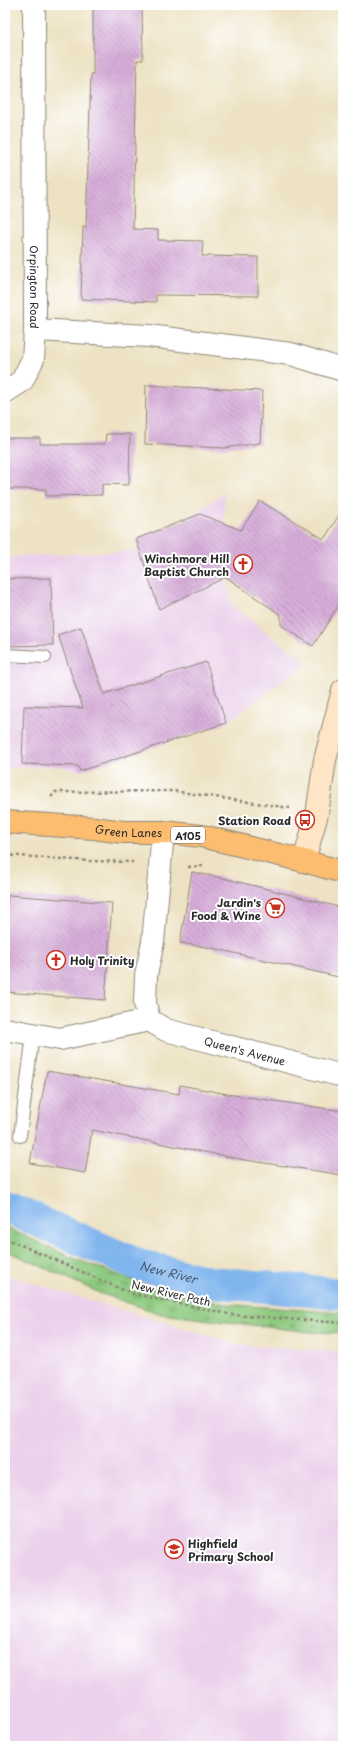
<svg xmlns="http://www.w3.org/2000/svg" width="348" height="1751" viewBox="0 0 348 1751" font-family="'Playpen Sans',sans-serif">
<defs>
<pattern id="grass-tufts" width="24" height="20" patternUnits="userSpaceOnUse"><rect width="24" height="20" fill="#8dc97e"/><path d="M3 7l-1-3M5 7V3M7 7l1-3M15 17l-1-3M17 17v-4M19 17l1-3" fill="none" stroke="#73a367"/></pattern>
<pattern id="building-back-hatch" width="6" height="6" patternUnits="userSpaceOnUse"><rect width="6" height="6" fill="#d8aeda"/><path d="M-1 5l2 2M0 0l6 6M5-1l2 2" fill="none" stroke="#af8eb1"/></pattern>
</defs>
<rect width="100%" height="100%" fill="#fff"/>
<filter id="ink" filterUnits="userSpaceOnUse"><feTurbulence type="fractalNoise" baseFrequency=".025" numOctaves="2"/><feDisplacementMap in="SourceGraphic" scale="8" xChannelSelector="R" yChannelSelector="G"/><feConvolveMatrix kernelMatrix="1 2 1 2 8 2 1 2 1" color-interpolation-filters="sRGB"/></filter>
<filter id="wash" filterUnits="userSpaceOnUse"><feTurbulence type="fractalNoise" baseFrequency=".012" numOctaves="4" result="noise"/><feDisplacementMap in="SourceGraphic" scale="16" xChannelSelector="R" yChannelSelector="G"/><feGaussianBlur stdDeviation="0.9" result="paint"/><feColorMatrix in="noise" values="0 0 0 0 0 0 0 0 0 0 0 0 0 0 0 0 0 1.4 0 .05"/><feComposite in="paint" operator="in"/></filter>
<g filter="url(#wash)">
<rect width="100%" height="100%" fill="#ede2c3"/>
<!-- built -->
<path fill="#ebd1eb" d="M225,493L222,562L232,606L307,663L226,723L80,771L57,766L5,768V557L137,551Z
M5,1275L239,1345L343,1352V1746H5Z"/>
<!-- grass -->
<path fill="url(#grass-tufts)" stroke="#5c7a54" d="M5,1227L73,1258L159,1290L225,1304L343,1313V1333L309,1332L161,1314L102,1294L5,1250Z"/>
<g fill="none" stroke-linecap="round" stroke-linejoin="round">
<!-- canal -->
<path stroke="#80b5ee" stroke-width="32" id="s1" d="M5,1207L139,1265L210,1282L343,1294"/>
</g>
<g id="blocks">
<!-- building -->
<path fill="url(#building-back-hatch)" d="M93,5H142L143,60H137L133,229L158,230V240L203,241L202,256L258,257V296L156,295V302L81,299L83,227H86L91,74H93Z
M146,385L262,391L260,443L224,448L145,444Z
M106,434H130L129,485L102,484V495L46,496V489H5V438H40V444H105Z
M260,501L324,539L343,509V598L313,646L281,625V615L226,577L159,609L136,539L200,514L241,530Z
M51,578L53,645L5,646V579Z
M81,627L104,694L206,662L226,723L80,771L78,766L22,764L24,706L83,708L58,635Z
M192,872L227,879L343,908V978L212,948L180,943Z
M8,895L112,903L105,1000L5,992V929Z
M47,1071L179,1094L180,1085L227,1094L343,1111V1175L245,1160L92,1130L85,1173L30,1163Z"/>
</g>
</g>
<g filter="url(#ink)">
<use href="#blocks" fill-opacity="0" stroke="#8c8677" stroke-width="1"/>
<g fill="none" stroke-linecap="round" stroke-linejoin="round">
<defs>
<path id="lane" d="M5,655L45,657
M20,1136L33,1034"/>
<g id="street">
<path id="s2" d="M34,5L35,330L149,336L229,346L291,354L343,370"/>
<path d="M5,392L22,381L33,359L35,330"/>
<path id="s3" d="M163,832L153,942L146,975L145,1003L149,1020L166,1030L343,1076"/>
<path d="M5,1029L60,1039L149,1020"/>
</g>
<path id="secondary" d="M304,861L317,814L325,760L343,690"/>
<g id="primary">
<path id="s4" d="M5,822L94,828L123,832H163L202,836L304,861L343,872"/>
</g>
</defs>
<!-- lane casing -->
<use href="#lane" stroke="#8c8677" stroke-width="14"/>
<!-- street casing -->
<use href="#street" stroke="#8c8677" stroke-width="24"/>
<!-- secondary casing -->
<use href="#secondary" stroke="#8c8677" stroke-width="24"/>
<!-- primary casing -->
<use href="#primary" stroke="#8c8677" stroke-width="24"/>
<!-- path -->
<path stroke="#8c8677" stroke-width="2.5" stroke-dasharray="3 3" stroke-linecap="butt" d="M51,797L55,792L174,791L290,808
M5,855L90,861L133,862
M188,867L205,866
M5,1238L130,1293L233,1315L343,1323"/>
<!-- lane -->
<use href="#lane" stroke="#fff" stroke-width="12"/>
<!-- street -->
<use href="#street" stroke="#fff" stroke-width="22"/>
<!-- secondary -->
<use href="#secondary" stroke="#fee5c5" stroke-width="22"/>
<!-- primary -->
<use href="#primary" stroke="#fcbd6f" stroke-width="22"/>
</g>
</g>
<!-- icons -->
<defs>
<symbol id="church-ring" viewBox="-11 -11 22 22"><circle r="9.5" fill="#fff" stroke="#c8321e" stroke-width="1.5"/><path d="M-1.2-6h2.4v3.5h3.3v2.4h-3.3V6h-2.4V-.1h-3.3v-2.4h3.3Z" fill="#c8321e"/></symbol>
<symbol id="bus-ring" viewBox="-11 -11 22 22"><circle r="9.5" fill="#fff" stroke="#c8321e" stroke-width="1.5"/><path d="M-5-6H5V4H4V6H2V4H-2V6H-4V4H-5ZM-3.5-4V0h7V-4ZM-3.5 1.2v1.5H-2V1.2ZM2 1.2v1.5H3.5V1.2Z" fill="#c8321e"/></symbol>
<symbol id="supermarket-ring" viewBox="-11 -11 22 22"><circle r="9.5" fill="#fff" stroke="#c8321e" stroke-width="1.5"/><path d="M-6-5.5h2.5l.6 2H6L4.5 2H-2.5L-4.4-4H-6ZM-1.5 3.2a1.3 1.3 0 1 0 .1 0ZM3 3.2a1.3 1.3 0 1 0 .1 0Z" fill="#c8321e"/></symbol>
<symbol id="school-ring" viewBox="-11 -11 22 22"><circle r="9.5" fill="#fff" stroke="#c8321e" stroke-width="1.5"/><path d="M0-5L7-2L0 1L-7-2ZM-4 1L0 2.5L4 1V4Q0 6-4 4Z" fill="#c8321e"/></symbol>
</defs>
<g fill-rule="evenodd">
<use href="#church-ring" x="232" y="553" width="22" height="22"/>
<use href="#bus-ring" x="294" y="809" width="22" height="22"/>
<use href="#supermarket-ring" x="264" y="897" width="22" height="22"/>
<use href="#church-ring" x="45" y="949" width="22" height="22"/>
<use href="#school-ring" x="163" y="1538" width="22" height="22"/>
</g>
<g text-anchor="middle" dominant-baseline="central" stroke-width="4" stroke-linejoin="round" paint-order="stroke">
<!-- shield labels -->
<rect fill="#fff" stroke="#6b6b6b" stroke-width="1" x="171" y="827" width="34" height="16" rx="3"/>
<g font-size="10" font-weight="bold" fill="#2b2b2b">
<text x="188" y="835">A105</text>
</g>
<!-- street labels -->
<g font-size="11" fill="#2b2b2b" stroke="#fff">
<text stroke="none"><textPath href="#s2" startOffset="282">Orpington Road</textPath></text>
<text stroke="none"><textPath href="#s4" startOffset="124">Green Lanes</textPath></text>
<text stroke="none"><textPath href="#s3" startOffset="291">Queen's Avenue</textPath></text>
<text transform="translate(171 1293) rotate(13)">New River Path</text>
</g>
<!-- poi labels -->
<g font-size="11" font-weight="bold" fill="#2b2b2b" stroke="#fff" text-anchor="end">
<text x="229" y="558">Winchmore Hill<tspan x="229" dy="13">Baptist Church</tspan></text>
<text x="291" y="820">Station Road</text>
<text x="261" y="902">Jardin's<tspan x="261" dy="13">Food &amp; Wine</tspan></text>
<text x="70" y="960" text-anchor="start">Holy Trinity</text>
<text x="188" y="1543" text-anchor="start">Highfield<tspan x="188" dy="13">Primary School</tspan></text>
</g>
<!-- water labels -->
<g font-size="12" font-style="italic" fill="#495b6f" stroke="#fff">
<text stroke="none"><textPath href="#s1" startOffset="176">New River</textPath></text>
</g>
</g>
<!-- margin -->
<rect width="348" height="1751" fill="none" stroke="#fff" stroke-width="20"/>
</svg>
